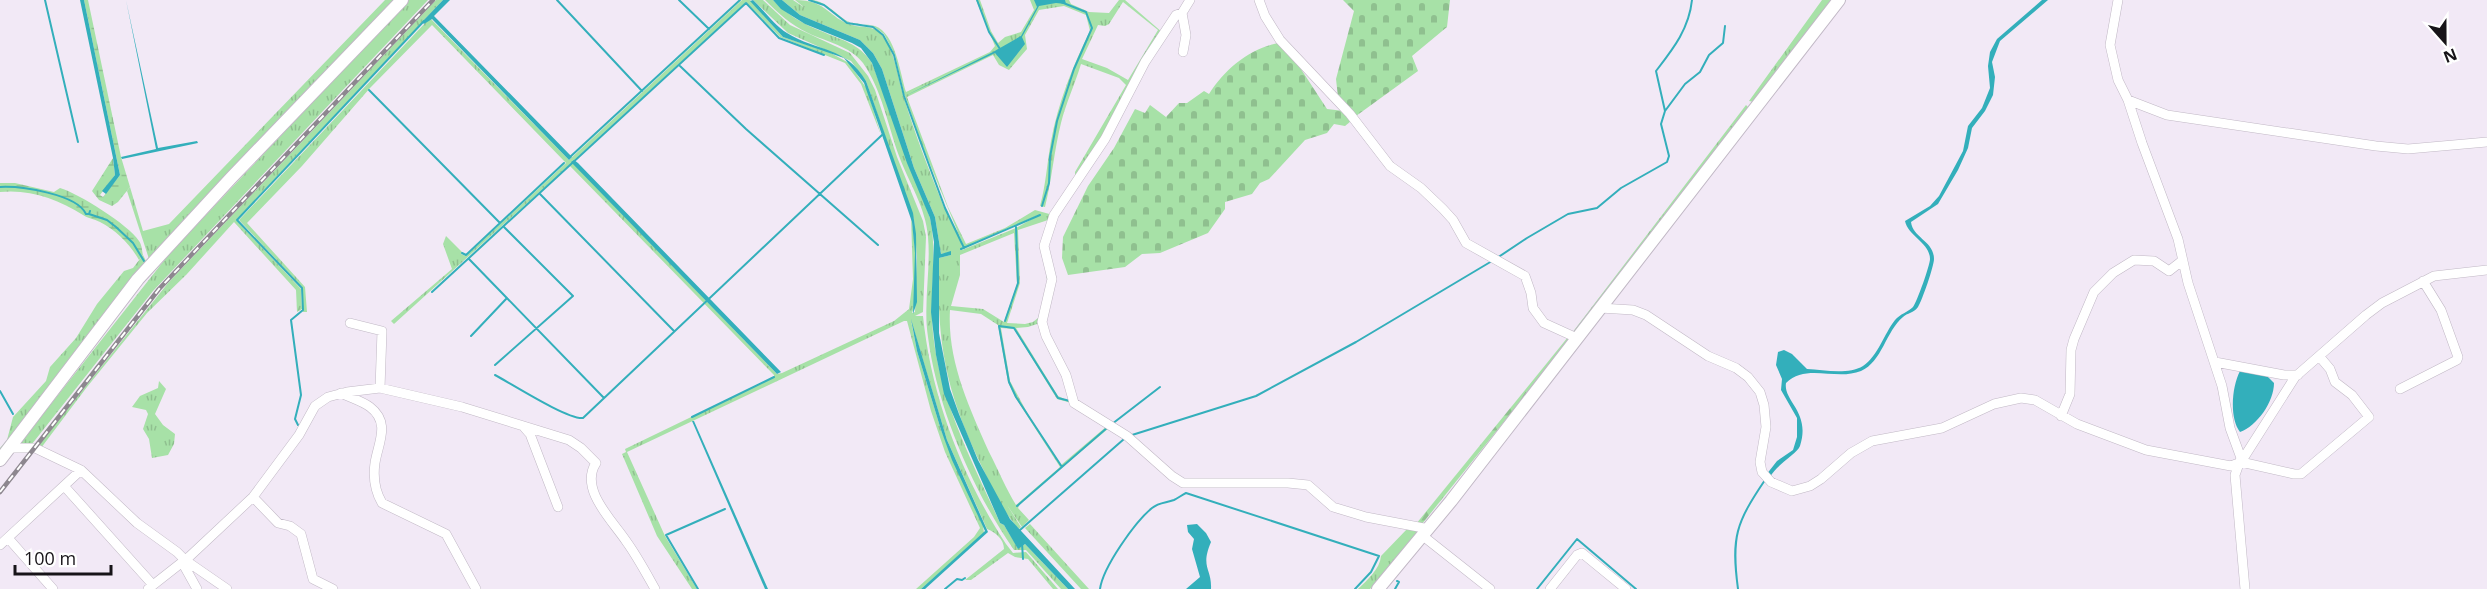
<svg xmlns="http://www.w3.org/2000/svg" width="2487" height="589" viewBox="0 0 2487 589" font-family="'Open Sans',sans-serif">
<defs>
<pattern id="grass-tufts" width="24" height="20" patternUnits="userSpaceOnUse" patternTransform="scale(1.5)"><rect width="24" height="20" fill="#a7e1a7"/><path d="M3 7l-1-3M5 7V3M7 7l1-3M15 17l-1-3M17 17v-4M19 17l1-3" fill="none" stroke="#8fc08f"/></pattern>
<pattern id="forest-firs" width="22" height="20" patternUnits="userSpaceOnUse" patternTransform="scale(1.5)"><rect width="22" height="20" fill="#a7e1a7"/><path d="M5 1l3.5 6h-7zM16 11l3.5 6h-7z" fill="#8fc08f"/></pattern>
<pattern id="wetland-marsh" width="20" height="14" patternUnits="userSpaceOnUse" patternTransform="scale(1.5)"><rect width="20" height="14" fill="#a7e1a7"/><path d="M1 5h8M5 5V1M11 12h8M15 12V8" fill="none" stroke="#8fc08f"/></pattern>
<pattern id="cemetery-stones" width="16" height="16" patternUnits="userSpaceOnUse" patternTransform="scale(1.5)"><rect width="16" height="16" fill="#a7e1a7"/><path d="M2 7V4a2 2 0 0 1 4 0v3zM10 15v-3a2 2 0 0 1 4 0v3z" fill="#8fc08f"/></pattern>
</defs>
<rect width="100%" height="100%" fill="#f2e9f6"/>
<!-- grass -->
<path fill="url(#grass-tufts)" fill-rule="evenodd" d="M385,0H393L149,259L127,191L130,187L143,231L169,224Z
M409,0H428L153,291L32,444L17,447L170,253Z
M436,0H443L236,220L301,289L302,309L297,312L296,290L234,222L187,274L147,313L87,387L41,448L38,446L168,283Z
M742,0H750L783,37L829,52L849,63L867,89L881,135L861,84L845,63L780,37L746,2L572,162L777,374L782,373L894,321L909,309L913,279L911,217C915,236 920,296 912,313L915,312L917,257L914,220L866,81L851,61L788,33L753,0H763L790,25L850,53L868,76L875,90L897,157L923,221L926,237L923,312L915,316H923C931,396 962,477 1006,544L1013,553L1026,552L1058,589H1053L1028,559L1015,557L1008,553L971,580H965L1004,549C1004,539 995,532 987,529L947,440L911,320L917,351L941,430L983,526L984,533L921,589H916L974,537L980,528L945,452L931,411L907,321H904L627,452L665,536L697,589H692L657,536L622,454L626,452L625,449L774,377V375L569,165L394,324L391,321L452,269L443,244L446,236L462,252L461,254L466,256L566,163L432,25L370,88L302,166L247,223L305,287L307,312H303L302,287L239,220L428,20L431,19L569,160Z
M765,0H773C786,14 803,24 821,31C841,40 859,43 872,63L930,218C938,255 929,295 933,333C940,401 972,461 1000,523L1004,525L1018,548L1025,544L1068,589H1061L1026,550H1014C973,491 937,408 928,337C923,304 931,270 928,237C926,208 909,183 899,156C888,126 882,90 863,63C850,46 827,42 808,33C791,25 778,13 765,0Z
M782,0H793L805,8L795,0C828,0 828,18 852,25C862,28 873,25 881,34C896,52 897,76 904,98C915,134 929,170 943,205C949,219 963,236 962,250L1016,228L1041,214L964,247L922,145L904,93L895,55L884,34L873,26L847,22L824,5L811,0C826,1 834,13 847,21C856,26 866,23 875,26C896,34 900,73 906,92L990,52L995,46L976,0H980L991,31L998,43L1005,37L1021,32L1034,10L1030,0H1069L1071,4L1089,12L1109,13L1119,0H1125L1163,33L1144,61L1104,138L1055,212L1053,211L1075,177V172L1126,85L1119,78L1081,64C1075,84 1066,103 1061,123C1054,151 1052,179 1045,207L1040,206C1046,184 1047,163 1051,141C1058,103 1073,65 1090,31L1086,15L1064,6L1039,10L1025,35L1027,49L1009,70L999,65L993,55L907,97L948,207L966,244L1005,228L1035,210L1053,215L1044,246L1051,280L1040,323L1028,327L1016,328L1058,396L1075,404L1057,399L1014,329L1001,328L1010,381L1029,416L1061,465L1107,426L1109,428L1021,502L1018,508L1029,520L1022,527L1007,505L1021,527L1019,529C1003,512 994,492 984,471C946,394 936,343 939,258L951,255V252L941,254L935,217L914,168L882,69L873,53L860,40L800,15ZM1123,2L1158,30L1128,80L1107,68L1082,59L1098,25L1105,26L1109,24ZM1051,219L1043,245L1048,289L1038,318L1033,322L1025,324L1007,323L1020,283L1018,230ZM1014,233L1017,284L1004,322L983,309L951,306L960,275V255ZM950,310L981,314L998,325L1008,382L1015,397L1060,467L1016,505C1006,489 998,469 989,452C969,407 947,360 950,310Z
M1822,0H1835L1754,102L1749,101Z
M1746,105L1749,108L1578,331L1572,333Z
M143,255L147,263L0,451V448L7,440L13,417L46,381L50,367L76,338L97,304L124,271L133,268Z
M159,381L166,389L155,414L163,425L175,434L174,444L168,455L152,458L149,439L143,429L148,414L146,410L132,407L140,396L158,388Z
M1030,524L1089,589H1081L1025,528Z
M1408,528L1420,530L1370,589H1358C1367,580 1380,569 1381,556Z"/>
<!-- forest -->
<path fill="url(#forest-firs)" d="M1568,337L1571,338L1422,524H1416Z"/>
<!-- wetland -->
<path fill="url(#wetland-marsh)" d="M84,0H88L121,157L130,187L118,202L112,206L99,200L92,191L113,158L115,175L100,195L103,197L120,175Z
M0,183H15L54,192L60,188C78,193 129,225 139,241C142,245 142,251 143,255L139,260C130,244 116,230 100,222C94,219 87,218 83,215C58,199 30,189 0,192Z"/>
<!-- cemetery -->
<path fill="url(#cemetery-stones)" d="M1343,0H1450L1447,27L1412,56L1418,71L1356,116L1338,97L1336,79L1354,11Z
M1278,43L1297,63L1327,109L1344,111L1351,121L1345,126L1334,124L1327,133L1305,140L1269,179L1260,183L1252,194L1225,202V209L1208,233L1160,253L1142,254L1125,267L1068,275L1062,258L1063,237L1088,186L1114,148L1135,109L1145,113L1150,105L1166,117L1179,103H1187L1204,91L1209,94C1225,69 1249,49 1278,43Z"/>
<!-- water -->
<path fill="#33afbb" d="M80,0H84L120,175L106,194L102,191L115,175L113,158Z
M126,0L158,148L197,141L198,143L122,159L121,157L156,149Z
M443,0H450L434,16L572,157L569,160L432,19L424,24L422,22Z
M753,0C764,10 774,25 787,33C817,52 846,46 866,81L913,213L916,234L917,302L913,314L915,253L912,222L864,83L844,58L783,37L750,1Z
M773,0H782L800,15L860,40L873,53L882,69L914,168L935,217L941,254L951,251V255L939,258V333L950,389L959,414L978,460L1010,519L1075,589H1068L1025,544L1018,549L1004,525L1000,523L944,394L936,355L931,312L934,242L930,218L907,163L872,63L861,48L852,43L805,24L781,9Z
M1034,0H1065L1066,4L1056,3L1039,6L1022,37L1025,44L1007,67L995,53L905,96L993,52L1021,36L1037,7Z
M2042,0H2048L2000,41L1992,62L1995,77L1993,95L1985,111L1972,128L1968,148L1958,170L1938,204L1911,222C1913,238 1934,241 1934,259C1934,266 1922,301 1918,307C1914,313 1907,313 1903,317C1886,331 1882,362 1861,371C1836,381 1806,363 1786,383C1783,401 1811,412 1800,446C1797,454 1777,464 1770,477L1766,475L1777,461L1793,450L1797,437V418L1781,390L1782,379L1776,365L1778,352L1784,350L1792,354L1807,369C1824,370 1848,375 1863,366C1878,356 1884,334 1895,320C1900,314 1908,312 1913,307C1917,302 1930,265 1930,259C1930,243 1908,236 1905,221L1930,206L1939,196L1963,151L1968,126L1982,108L1990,88L1988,66L1990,52L1997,39Z
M574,160L578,163L781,372L777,374L571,162Z
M911,319L947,440L988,532L925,589H921L985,531L952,460L941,430L917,351Z
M2240,371L2266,375L2274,383C2274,402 2257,426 2240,432C2229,418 2232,386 2240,371Z
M692,421H694L768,589H765Z
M1197,524L1206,533L1211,542C1200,568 1212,568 1211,589H1186L1200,577L1192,549L1194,539L1188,532L1187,525Z"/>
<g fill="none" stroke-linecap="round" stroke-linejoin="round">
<!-- stream -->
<path stroke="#33afbb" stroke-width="2" d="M45,0L78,142
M557,0L642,91
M679,0L709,29
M809,0L824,5L847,23L873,27L883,35L894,55L904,96L922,146L945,208L964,248
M977,0L989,32L1000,49
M680,66L746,129L878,245
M369,90L500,223
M1665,111L1685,84L1700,72L1709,55L1723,43L1725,26
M570,157L740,0
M0,187C21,186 77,194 86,214H89
M540,194L674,331
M1042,206L1049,183L1050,157L1057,121L1074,69L1092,28L1086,12L1056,0
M90,211L89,214L107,220L116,227L133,243L144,261
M961,249L1040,215
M462,253L466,255L564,163
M1497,258L1527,238L1568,214L1597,208L1621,188L1667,162L1669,156L1661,124L1665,111L1656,71C1673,49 1689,29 1692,0
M469,259L604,398
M432,292L746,3L779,38L824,55
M1005,321L1018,283L1016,227
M471,336L507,298
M495,365L573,296L504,227
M495,375C512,384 568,420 583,418L882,135
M0,391L13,414
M692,417L774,377
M1112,424L1160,387
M298,425L295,419L301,395L291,320L303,310L302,288L237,220L424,21
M1132,435L1256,396L1356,342L1492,261
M1062,467L1016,397L1009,382L999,326L1014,328L1058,398L1070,401
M1017,506L1108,427
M1020,530L1124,439
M1022,543L1023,559
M698,589L666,535L725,509
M945,589L957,579L962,580L965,578
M1100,589C1103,567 1135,522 1152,508C1159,502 1166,503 1174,500C1178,498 1182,495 1186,493L1379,556L1371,572L1355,589
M1395,589L1399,582L1397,581
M1537,589L1577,539L1636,589
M1738,589C1731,537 1736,523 1765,480"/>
<defs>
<path id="minor" d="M1259,0L1265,16L1280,40L1350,114L1390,166L1421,188L1443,209L1453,220L1466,243L1525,276L1531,293L1533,308L1544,323L1577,338
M2118,0L2110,45L2118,80L2128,100L2142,143L2178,239L2188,283L2222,386L2230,428L2241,458L2235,475L2245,589
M1182,13L1176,15L1145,62L1105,139L1054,215L1044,246L1052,279L1042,322L1046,336L1066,375L1074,403L1127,436L1172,476L1183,483H1288L1308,485L1333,507L1366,517L1429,529
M1183,52L1186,35L1182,13L1190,0
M2128,100L2167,115L2376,146L2408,149L2487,142
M1600,308L1633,310L1646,315L1708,356L1736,368L1748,377L1760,392L1764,405L1766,427L1760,462L1762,472L1771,482L1792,491L1810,486L1821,479L1851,453L1872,441L1942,428L1994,404L2021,398L2035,400L2077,424L2146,450L2231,466L2241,462L2295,377L2366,315L2382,303L2434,276L2487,270
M350,323L382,331L380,388
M2215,362L2284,375H2298
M2400,389L2457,360L2458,357L2441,310L2423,281
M341,393C351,398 362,401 370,407C391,423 378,443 375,463C373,477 375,491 382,503L446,534L476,589
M2061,416L2070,394L2071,350L2074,339L2094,292L2113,273L2134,260L2154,261L2169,271L2183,260
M523,426L530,434L558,507
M10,448H35L81,470L137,523L177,552L185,560L227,589
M2241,462L2294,474H2301L2369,417L2352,395L2335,382L2330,369L2319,356
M65,487L153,585
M253,497L278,523L290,526L301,534L313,579L333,589
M1423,536L1490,589
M8,538L53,589
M0,545L81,470
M182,562L197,589
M148,589L190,556L253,497L299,435L315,406L328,397L347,392L380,388L462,407L569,440L581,448L596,463C579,489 612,520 626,541C637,556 646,573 655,589
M1550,589L1577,555L1582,553L1626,589"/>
<path id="major" d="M0,460L138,279L231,178L402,0
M1378,589L1451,501L1839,0"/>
</defs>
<!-- minor casing -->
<use href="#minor" stroke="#c1b8c5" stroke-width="10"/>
<!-- major casing -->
<use href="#major" stroke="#c1b8c5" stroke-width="14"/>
<!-- minor -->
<use href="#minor" stroke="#fff" stroke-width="9"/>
<!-- major -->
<use href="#major" stroke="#fff" stroke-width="12"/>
<defs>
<path id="rail" d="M0,492L159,289L433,0"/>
</defs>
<!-- rail casing -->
<use href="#rail" stroke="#8d878f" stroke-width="4.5"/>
<!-- rail -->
<use href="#rail" stroke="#fff" stroke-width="2" stroke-dasharray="7" stroke-linecap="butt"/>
</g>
<!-- north arrow -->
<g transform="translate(2445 42) rotate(159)" stroke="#ffffff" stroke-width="4.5" paint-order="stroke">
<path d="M0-4.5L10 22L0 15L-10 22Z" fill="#171418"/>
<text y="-9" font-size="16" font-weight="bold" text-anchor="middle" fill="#171418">N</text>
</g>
<!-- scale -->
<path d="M15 565v9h96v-9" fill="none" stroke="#171418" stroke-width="3"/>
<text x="24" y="565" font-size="18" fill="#171418" stroke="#ffffff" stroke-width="4.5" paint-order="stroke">100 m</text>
</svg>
